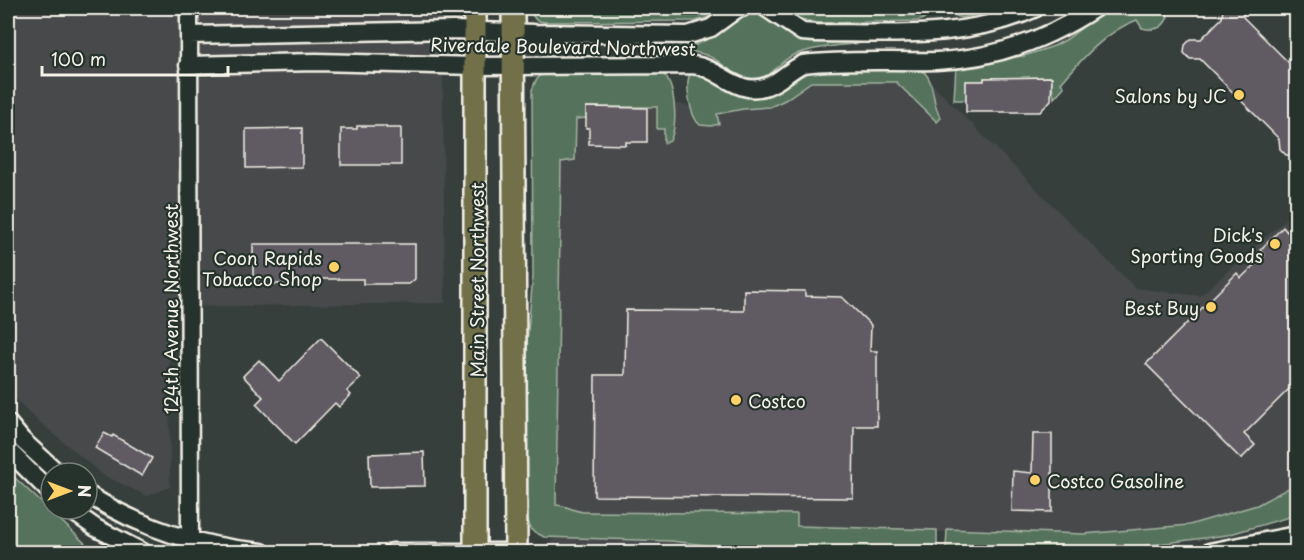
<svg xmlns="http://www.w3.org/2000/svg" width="1304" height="560" viewBox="0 0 1304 560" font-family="'Playpen Sans',sans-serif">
<rect width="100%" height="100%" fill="#373f3d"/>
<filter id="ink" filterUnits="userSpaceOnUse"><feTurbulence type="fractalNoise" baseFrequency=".0167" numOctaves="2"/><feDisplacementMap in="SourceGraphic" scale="12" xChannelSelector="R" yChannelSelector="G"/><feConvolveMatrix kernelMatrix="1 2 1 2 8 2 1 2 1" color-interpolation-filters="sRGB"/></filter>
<g filter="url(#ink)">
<!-- built -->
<path fill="#474a4b" d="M8,8H442L445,303L169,307L170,487L147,496L103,475L30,414L8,390Z
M924,76L1135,288L1200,296L1296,210V484L1257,505L1183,526L1083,534L938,532L937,552H551L557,101L667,102L709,110L810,77Z"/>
<!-- green -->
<path fill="#55735b" stroke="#a4b2a2" stroke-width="1.5" d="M527,8H721L709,17L696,21L543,22L536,20Z
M785,8H930C929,16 925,19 918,21L817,23L797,18Z
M948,8H1007L962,18L958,17Z
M1107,8H1165L1168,16C1164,29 1154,31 1142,28L1137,20C1106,31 1082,59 1061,83L1064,87L1054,98L1051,77L984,78V81H966V100H954L956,66L999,58L1024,56L1054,46L1067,39Z
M750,12L767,16L785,31L801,38L883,42C856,44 822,45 796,54C780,59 773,78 754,79C733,80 724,61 706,55C694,50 678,52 665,52C700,49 717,33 744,13Z
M920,69C937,79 930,103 941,118L937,122L896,82H811L785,100L770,107L743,109L717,114L719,124L711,126L700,125C690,117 684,83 691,72L697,71L729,89L804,70Z
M662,73C676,84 678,125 670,141L664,143V129H657V107H587L586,118L576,119L575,160L561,162L556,505C567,505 574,512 585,512L797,514V526L937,530V548L935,552L731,548L671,541L544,537L531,530L527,517L526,352L533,276L532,90L536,80L542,74Z
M13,476L89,547V552H8V482Z
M1296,484V515L1227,535L1120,549L946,548L947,529L1083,534L1189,525L1257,505Z"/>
<!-- building -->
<path fill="#605a63" stroke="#f4f1e8" stroke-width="1.5" d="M1223,8H1243V17L1296,70V152L1294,155H1286L1280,149L1279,139L1200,59H1190L1184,53L1185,45L1191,39H1201L1222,18Z
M1052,77L1051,100L1040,112H966V81H984V78Z
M586,107L647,108V142H626V145L589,144V128H586Z
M357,126H386V128H401V165H341V129H357Z
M302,128V167L246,168V129Z
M1296,222V360L1292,364L1296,369V382L1244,434L1255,445L1241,459L1146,364L1237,273L1241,278L1265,255L1260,250L1283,227L1287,232Z
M253,244H415V279L409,284H363V279H305V284H253Z
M744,290L805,291V296L842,297L871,325L870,351H877V426H854L853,498L594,496L595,375H625L626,310L744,311Z
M321,338L361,378L347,391L351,395L339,407L335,403L295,444L256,404L263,397L243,376L259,360L279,381Z
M104,433L112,437L113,435L152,458L142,476L95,448Z
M1033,434H1052V512L1012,511L1013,471L1032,473Z
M424,452L425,486L370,487L369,454Z"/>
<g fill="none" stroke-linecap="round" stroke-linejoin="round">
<defs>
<path id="minor" d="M189,8L190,552
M766,8L802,32L815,33C889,33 967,40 1036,8
M189,35L453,30L534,33L688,35L711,28L737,9L742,8
M188,65L316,62L476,66L692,65C720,67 736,97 767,86C780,82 789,70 803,64C847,59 892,62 936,61C994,59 1048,39 1095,8
M8,423L22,440L58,473
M8,450L51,493
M87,494C143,529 197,546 262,552
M69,509L96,528L143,552
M392,552H508
M1209,552L1296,535
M1271,552L1296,541"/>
<path id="major" d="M475,8V552
M513,8L516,552"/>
</defs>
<!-- minor casing -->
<use href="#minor" stroke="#f4f1e8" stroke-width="21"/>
<!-- major casing -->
<use href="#major" stroke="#f4f1e8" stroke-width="26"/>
<!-- minor -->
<use href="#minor" stroke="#26332d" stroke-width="16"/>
<!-- major -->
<use href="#major" stroke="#71704a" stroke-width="21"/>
</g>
</g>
<!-- markers -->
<g fill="#ffd166" stroke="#26332d" stroke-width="2">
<circle cx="1239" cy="95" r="6"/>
<circle cx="1275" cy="244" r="6"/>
<circle cx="334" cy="267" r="6"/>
<circle cx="1211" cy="307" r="6"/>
<circle cx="736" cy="400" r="6"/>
<circle cx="1035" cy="480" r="6"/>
</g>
<g text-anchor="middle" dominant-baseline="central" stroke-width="4.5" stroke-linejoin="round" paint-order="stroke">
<!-- street labels -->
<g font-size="18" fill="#f4f1e8" stroke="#26332d">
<text transform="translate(563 46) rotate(1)">Riverdale Boulevard Northwest</text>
<text transform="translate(476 280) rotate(-90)">Main Street Northwest</text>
<text transform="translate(170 309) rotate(-90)">124th Avenue Northwest</text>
</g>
<!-- poi labels -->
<g font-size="18" fill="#f4f1e8" stroke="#26332d" text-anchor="end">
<text x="1227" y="95">Salons by JC</text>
<text x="1263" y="234">Dick's<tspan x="1263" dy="21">Sporting Goods</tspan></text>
<text x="322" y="257">Coon Rapids<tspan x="322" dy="21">Tobacco Shop</tspan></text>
<text x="1199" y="307">Best Buy</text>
<text x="748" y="400" text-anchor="start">Costco</text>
<text x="1047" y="480" text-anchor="start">Costco Gasoline</text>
</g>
</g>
<!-- margin -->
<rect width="1304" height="560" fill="none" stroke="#26332d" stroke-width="30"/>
<rect x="15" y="15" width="1274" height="530" fill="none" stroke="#f4f1e8" stroke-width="2" filter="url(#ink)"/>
<!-- north arrow -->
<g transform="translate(69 491) rotate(90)"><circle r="28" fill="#26332d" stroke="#787f78" stroke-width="1.5"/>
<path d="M0-4.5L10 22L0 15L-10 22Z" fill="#ffd166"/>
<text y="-9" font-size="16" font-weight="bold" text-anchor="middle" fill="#f4f1e8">N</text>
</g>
<!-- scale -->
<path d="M42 66v9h186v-9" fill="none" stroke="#f4f1e8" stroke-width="3"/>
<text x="51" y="66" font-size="18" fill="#f4f1e8" stroke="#26332d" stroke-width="4.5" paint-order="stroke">100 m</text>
</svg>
